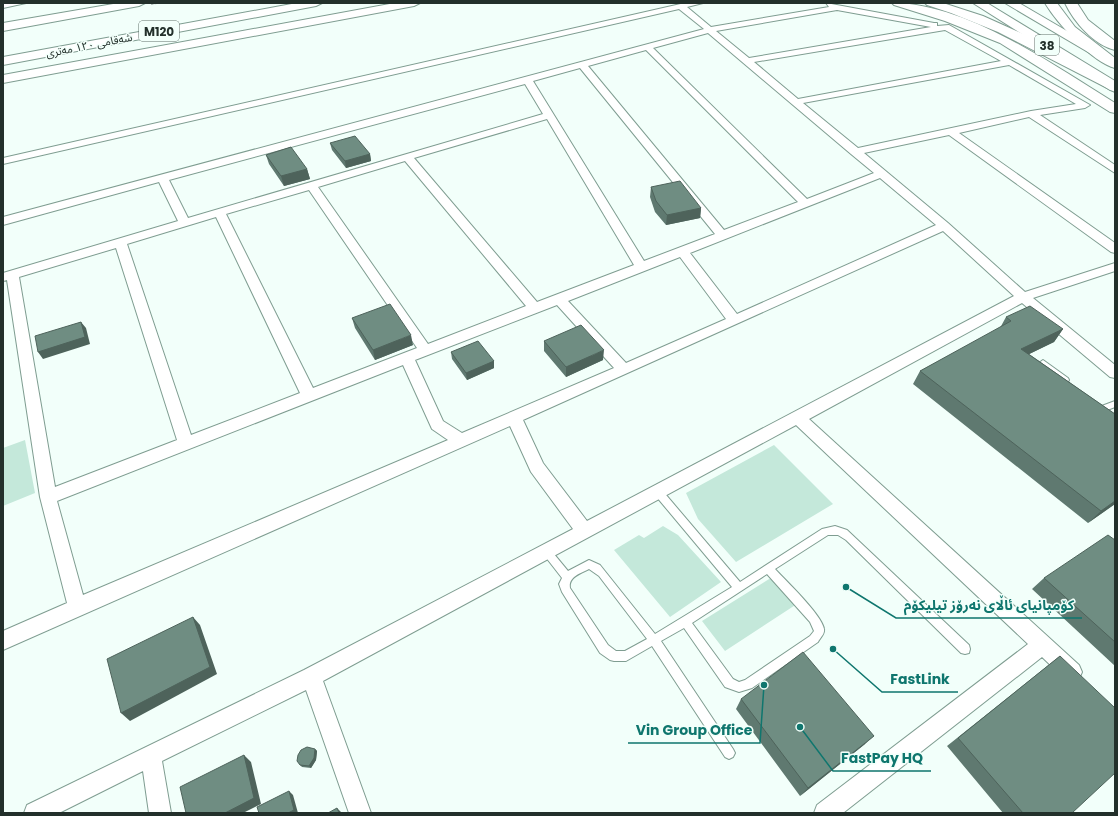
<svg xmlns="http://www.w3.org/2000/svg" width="1118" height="816" viewBox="0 0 1118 816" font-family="Poppins,'Noto Sans Arabic',sans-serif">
<rect width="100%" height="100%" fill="#f2fffa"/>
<!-- green -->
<path fill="#c4e8da" d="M25,440L35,493L3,506V448Z
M774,445L833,504L736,562L698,519L686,493Z
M663,526L678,535L721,582L670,617L614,550L639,535L644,538Z
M777,574L803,600L725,651L702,621Z"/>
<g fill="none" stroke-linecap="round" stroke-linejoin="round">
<defs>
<path id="lane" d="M1043,360L1068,378L1069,380L1068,382H1062L1040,365L1039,363Z
M1115,401V407L1102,412L1099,411L1098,409L1099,407Z
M658,488L661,489L740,582L822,529L835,526L847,530L969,645L970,649L969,653L965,654L961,653L846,540L838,535H828L775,569C786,581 822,615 824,629C825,634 820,638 818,642L752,688L739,692L725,687L684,628L661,641L733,749L735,753L733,757L729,759L725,757L652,646L626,661H614L610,660L600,653L562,592L559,584L562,578L541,551L543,548L546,547L549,548L568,571L589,560L600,565L655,634L732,587L655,495L654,492L655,489ZM589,569L599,576L647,639L625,651H616L608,645L570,588C568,577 581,573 589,569ZM767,574L810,622L814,631L810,636L745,680L739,682L733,679L692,623Z"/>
<path id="street" d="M26,3L3,8V4Z
M685,3H703L687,7L711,27L829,7L826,3L934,23H937V26L949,25L1090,105L1085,108L1040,115L1115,165V173L1029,117L959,133L1115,243V253L1111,252L949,135L864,153L948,223L1025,292L1115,263V271L1033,298L1115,365V378L1110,377L1022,303L809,419L1079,665L1082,672L1079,679L1072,682L1065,679L1042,657L843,813H814L817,805L1028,644L796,425L323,681L371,813H349L306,690L162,761L171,813H149L143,771L59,813H24L27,805L304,670L573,529L531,472L510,426L3,650V631L67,603L40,497L7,280L3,281V273L178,221L159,182L3,225V217L704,29L679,9L3,164V158ZM837,10L931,27L749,58L716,31ZM945,30L1001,61L798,99L754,62ZM708,33L851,154L874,173L807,199L653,48ZM646,50L798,202L724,230L588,66ZM1009,65L1076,104L1031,111L858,148L803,103ZM580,68L715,234L644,261L533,81ZM525,84L543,114L188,218L169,180ZM547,119L634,265L537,302L414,158ZM405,161L526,306L428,344L318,187ZM880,178L936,225L737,314L690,253ZM309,190L417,348L313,388L226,214ZM216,217L300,393L191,435L127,244ZM943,231L1014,296L587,521L543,463L523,420ZM116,248L177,440L55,487L19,277ZM680,257L726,319L626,363L568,301ZM557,305L614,368L462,433L443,421L415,360ZM403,365L432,429L448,440L83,595L57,501Z"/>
<path id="secondary" d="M119,3H145L139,6L3,31V23Z
M395,3H420L414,6L3,83V75Z
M892,3C967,3 1053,65 1115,103V113L1110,112L1000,43L945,21L894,5Z
M1065,3H1077L1088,20L1115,41V50C1094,45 1074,22 1065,3Z"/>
<path id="primary" d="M973,3H987L1115,81V91L1110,90Z
M1005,3H1019L1115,59V68Z"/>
<path id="highway" d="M297,3H322L316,6L3,65V57Z
M925,3H943L983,16L1030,37L1115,82V92L998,32L951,13L927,5Z
M1045,3H1057L1075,27L1115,58V68C1092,62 1057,23 1045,3Z"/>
</defs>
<!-- lane casing -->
<use href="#lane" stroke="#7f9d91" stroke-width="2"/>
<!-- street casing -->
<use href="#street" stroke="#7f9d91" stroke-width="2"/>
<!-- secondary casing -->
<use href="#secondary" stroke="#7f9d91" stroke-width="2"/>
<!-- primary casing -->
<use href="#primary" stroke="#7f9d91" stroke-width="2"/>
<!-- highway casing -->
<use href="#highway" stroke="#7f9d91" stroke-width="2"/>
<!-- path -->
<path stroke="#929f9a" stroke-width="1.5" stroke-dasharray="2.5 1" stroke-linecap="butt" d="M151,4L159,3"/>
<!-- lane -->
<use href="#lane" fill="#fff" fill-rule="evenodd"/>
<!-- street -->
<use href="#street" fill="#fff" fill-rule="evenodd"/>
<!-- secondary -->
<use href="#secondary" fill="#fff" fill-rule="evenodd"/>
<!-- primary -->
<use href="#primary" fill="#fff" fill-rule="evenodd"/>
<!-- highway -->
<use href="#highway" fill="#fff" fill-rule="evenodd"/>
</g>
<!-- wall -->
<path fill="#5f7970" d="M330,143L370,154L371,161L346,168L332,150Z
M266,155L307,169L310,179L284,186L269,164Z
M651,187L701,208L700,218L666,225L655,212L650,197Z
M1006,317L1063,329L1054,342L1029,354L1115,414V504L1088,523L913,384L920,371L1000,328Z
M352,318L413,345L375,360L355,328Z
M544,341L603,360L566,377L544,351Z
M451,352L494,361V368L467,380L452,359Z
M1115,540V666L1032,589L1044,578Z
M1060,656L1072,813H1003L947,746Z
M741,699L865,744L800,796L736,709Z
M315,749L317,751L316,760L311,768L302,767L300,765Z"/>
<!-- shaded-wall -->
<path fill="#4e635b" d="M370,154L371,161L346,168L345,161Z
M307,169L310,179L284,186L281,176Z
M701,208L700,218L666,225L667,215Z
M81,322L86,328L90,344L43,359L38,352Z
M1063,329L1054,342L1013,362L1021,349Z
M411,335L413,345L375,360L373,350Z
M604,350L603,360L566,377V367Z
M494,361V368L467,380L466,373Z
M1115,501V504L1088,523L1101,511Z
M193,617L200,625L217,674L130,721L121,713Z
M874,736L865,744L800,796L808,788Z
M315,749L317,751L316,760L311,768L309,766Z
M244,755L251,762L261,804L243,813H225Z
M289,791L293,795L298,813H288Z
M337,808L342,813H339Z"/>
<!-- building -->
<path fill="#6f8d82" stroke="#4e635b" d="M355,136L370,154L345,161L330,143Z
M291,147L307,169L281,176L266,155Z
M680,181L701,208L667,215L656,201L651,187Z
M390,304L411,335L373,350L352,318Z
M1030,306L1063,329L1021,349L1115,414V501L1101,511L920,371L1011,321L1006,317Z
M81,322L85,337L38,352L35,336Z
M581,325L604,350L566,367L544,341Z
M478,341L494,361L466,373L451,352Z
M1108,535L1115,540V642L1044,578Z
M193,617L210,667L121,713L107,659Z
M803,652L874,736L808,788L741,699Z
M1060,656L1115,708V773L1072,813H1023L958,738Z
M307,747L315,749L314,758L309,766L300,765L297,761L298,755L301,750Z
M244,755L254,798L225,813H186L180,787Z
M289,791L294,810L288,813H259L257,807Z
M337,808L339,813H328Z"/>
<g text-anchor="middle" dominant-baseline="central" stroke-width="3" stroke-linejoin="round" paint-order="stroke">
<!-- far-street labels -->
<g font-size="11" fill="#23302b" stroke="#f2fffa">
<text transform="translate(89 45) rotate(-11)">شەقامی ١٢٠ مەتری</text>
</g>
<!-- shield labels -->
<g fill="#f2fffa" stroke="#616e69" stroke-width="1">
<rect x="139" y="21" width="40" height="20" rx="3"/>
<rect x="1035" y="35" width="24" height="20" rx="3"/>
</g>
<g font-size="12" font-weight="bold" fill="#23302b">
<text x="159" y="31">M120</text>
<text x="1047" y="45">38</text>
</g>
</g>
<!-- callouts -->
<path fill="none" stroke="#0f766e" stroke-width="1.5" d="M846 587L896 618H1082M833 649L882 692H958M764 685L760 743H628M800 727L833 771H931"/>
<g fill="#0f766e" stroke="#f2fffa" stroke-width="1.5">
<circle cx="846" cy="587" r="4"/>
<circle cx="833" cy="649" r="4"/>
<circle cx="764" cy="685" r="4"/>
<circle cx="800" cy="727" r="4"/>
</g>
<g font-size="14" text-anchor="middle" font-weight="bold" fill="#0f766e" stroke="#f2fffa" stroke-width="3" stroke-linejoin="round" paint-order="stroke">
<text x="989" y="610">كۆمپانیای ئاڵای نه‌رۆز تیلیكۆم</text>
<text x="920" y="684">FastLink</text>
<text x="694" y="735">Vin Group Office</text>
<text x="882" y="763">FastPay HQ</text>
</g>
<!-- border -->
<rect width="1118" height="816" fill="none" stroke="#23302b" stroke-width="8"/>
</svg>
